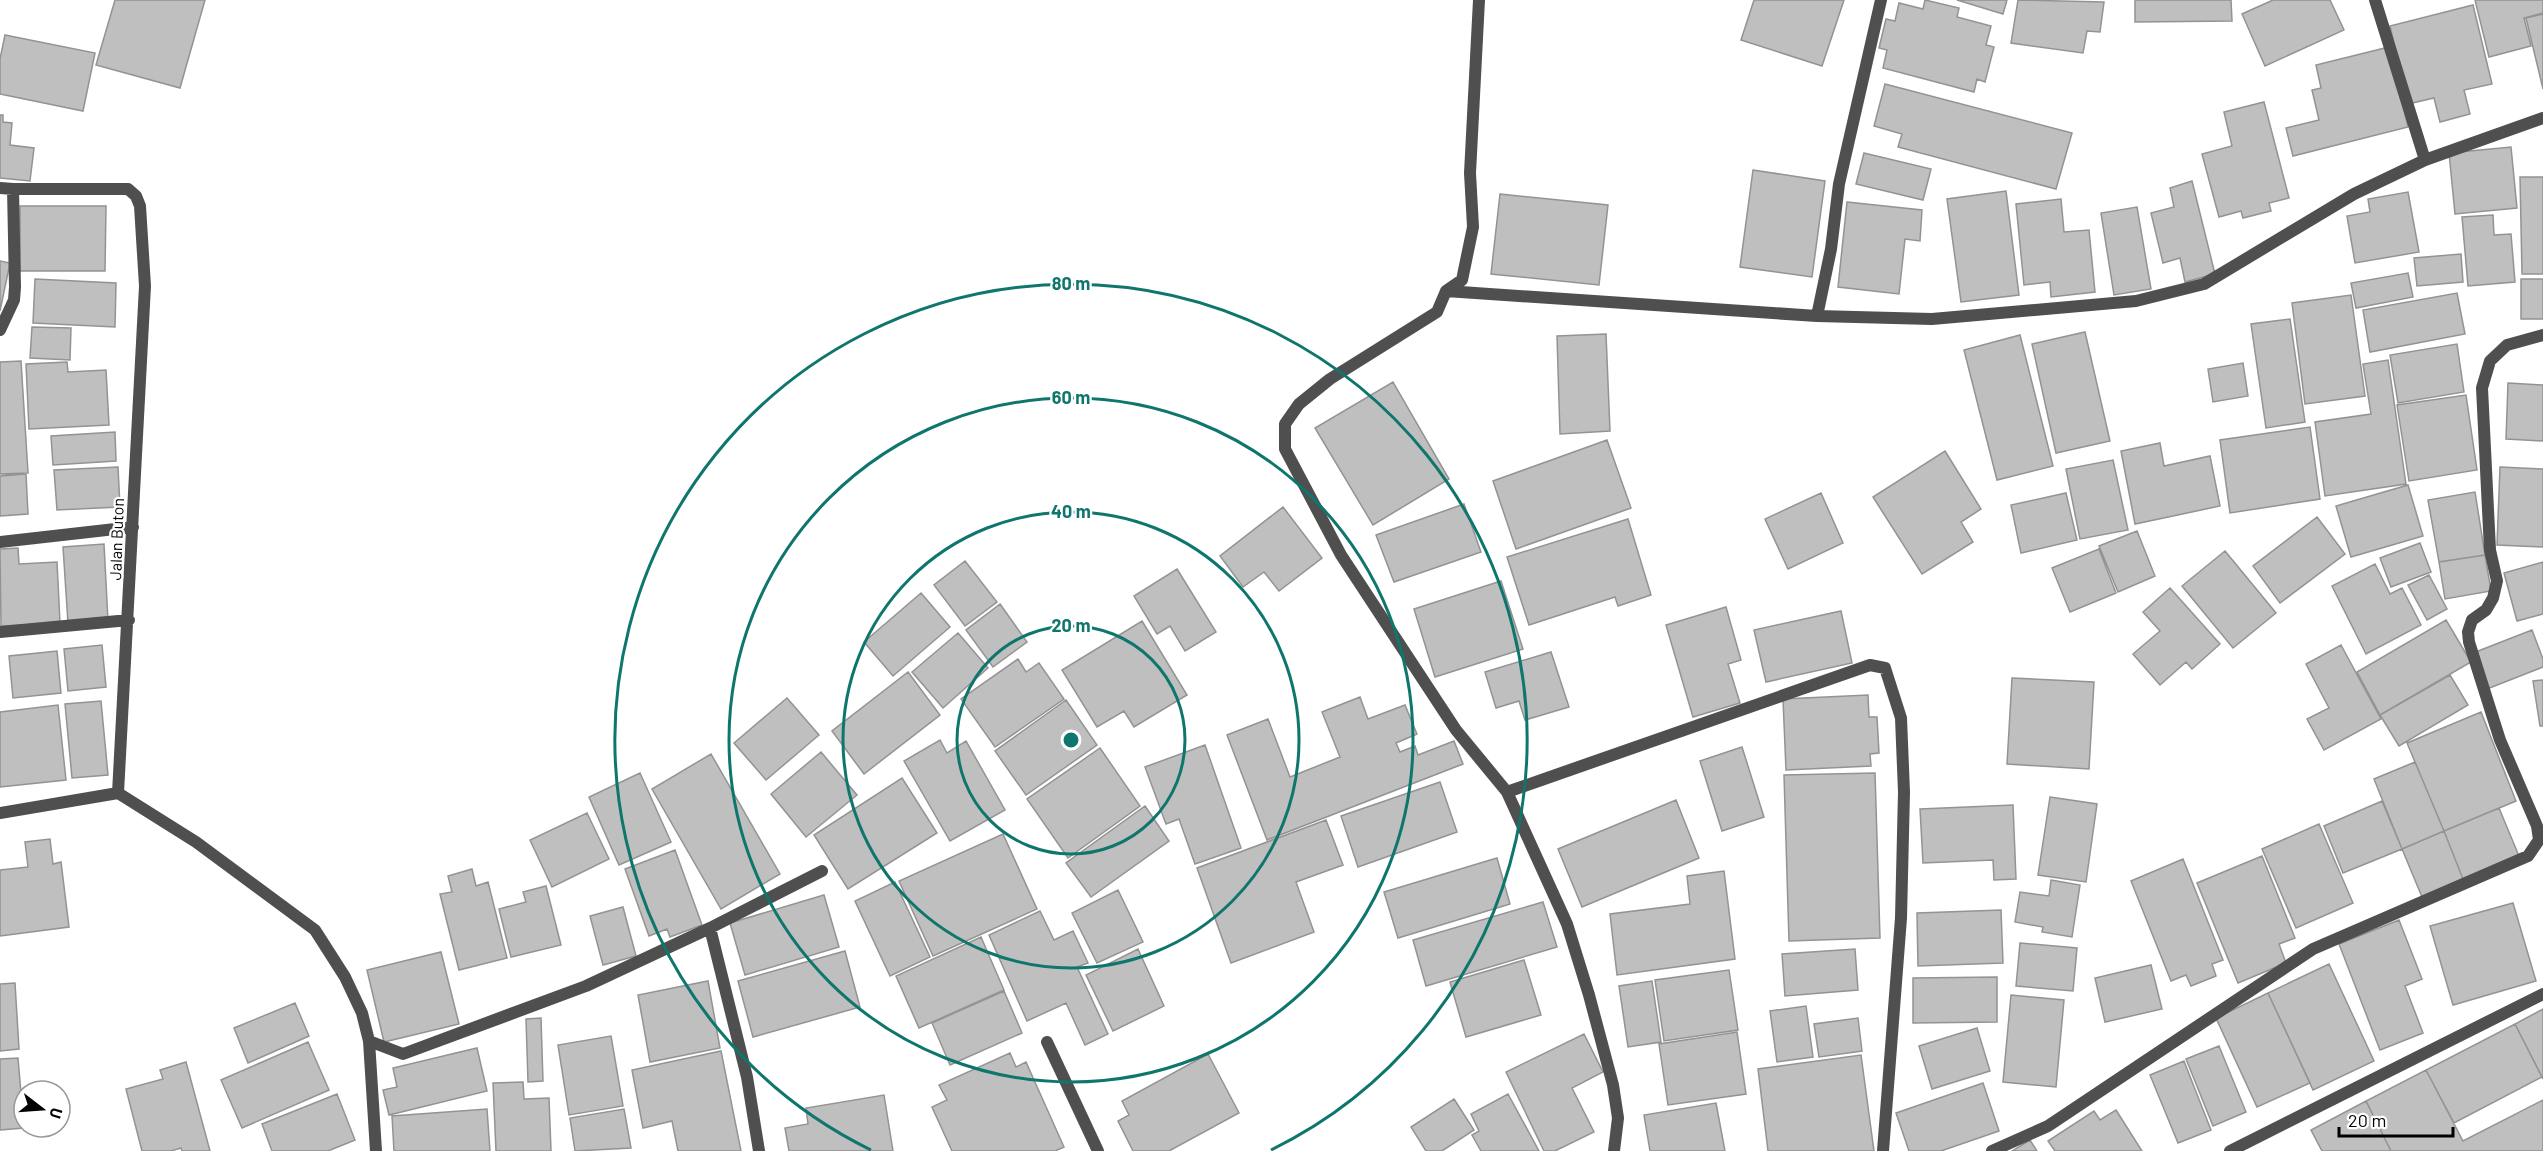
<svg xmlns="http://www.w3.org/2000/svg" width="2543" height="1151" viewBox="0 0 2543 1151" font-family="Barlow,sans-serif">
<rect width="100%" height="100%" fill="#fff"/>
<!-- building -->
<path fill="#bfbfbf" stroke="#939393" stroke-width="1.5" d="M115,0H205L180,88L96,65Z
M1754,0H1844L1822,66L1741,40Z
M1925,0L1959,8L1957,17L1991,26L1986,45L1994,47L1985,82L1977,79L1974,92L1883,68L1887,50L1879,48L1886,19L1895,21L1899,3L1923,9Z
M1957,0H2007L2003,14Z
M2018,0L2104,2L2100,32L2087,31L2083,53L2011,43Z
M2135,0H2231L2232,21L2135,22Z
M2273,0H2330L2344,30L2265,66L2242,14Z
M2475,0H2543V13L2524,18L2531,46L2489,57Z
M2473,5L2492,84L2464,90L2470,114L2440,122L2434,98L2408,104L2390,26Z
M2543,14V89L2526,18Z
M5,35L95,53L83,111L0,94V59Z
M2389,47L2408,127L2293,156L2286,128L2319,120L2312,90L2321,88L2316,65Z
M1885,84L2072,133L2056,189L1898,147L1902,134L1874,126Z
M2264,102L2289,198L2269,203L2271,211L2243,218L2241,211L2219,217L2202,154L2232,146L2224,112Z
M0,115H3V122L12,123L10,145L34,148L30,181L0,178Z
M2511,147L2517,208L2455,214L2449,153Z
M1864,153L1931,169L1923,200L1856,184Z
M1753,170L1825,181L1812,277L1740,267Z
M2520,177H2543V274H2522Z
M2192,181L2215,274L2185,282L2180,258L2163,263L2151,213L2174,207L2170,188Z
M2006,191L2019,295L1961,302L1947,199Z
M2408,192L2419,252L2355,263L2347,216L2370,212L2368,199Z
M1500,194L1608,205L1599,285L1491,274Z
M2061,199L2064,232L2089,230L2095,292L2051,297L2050,282L2024,285L2016,204Z
M1847,202L1922,210L1920,241L1905,239L1899,294L1838,287Z
M20,206H106L105,271H20Z
M2137,207L2151,289L2114,295L2101,213Z
M2493,215L2494,235L2511,234L2515,282L2468,286L2462,217Z
M2461,254L2463,282L2417,286L2414,258Z
M0,261L10,263L0,311Z
M2408,273L2413,297L2356,308L2351,283Z
M35,279L116,283L115,327L33,323Z
M2521,279H2543V319H2521Z
M2457,293L2465,334L2370,352L2363,310Z
M2351,295L2365,396L2305,404L2292,303Z
M2290,319L2305,422L2266,428L2251,324Z
M32,327L71,328L70,360L30,358Z
M2085,332L2110,441L2056,453L2032,344Z
M1606,334L1610,431L1560,434L1557,336Z
M2020,335L2053,466L1997,480L1964,350Z
M2457,344L2464,392L2398,403L2390,355Z
M2388,360L2406,484L2325,496L2315,422L2371,414L2363,364Z
M21,361L28,473L0,474V362Z
M67,362L68,372L106,370L109,425L29,429L26,364Z
M2243,363L2248,396L2213,402L2208,369Z
M1393,382L1449,479L1373,525L1315,428Z
M2508,383L2543,385V441L2506,439Z
M2466,395L2477,470L2409,481L2397,405Z
M2310,427L2320,499L2230,513L2220,440Z
M115,432L116,461L53,465L51,436Z
M1607,440L1631,508L1516,549L1493,481Z
M2160,443L2164,466L2210,456L2220,506L2135,524L2121,451Z
M1945,451L1981,509L1961,522L1973,542L1922,574L1873,497Z
M2113,460L2128,530L2080,539L2066,469Z
M118,467L120,507L57,510L54,470Z
M2500,467L2543,469V547L2497,545Z
M26,474L28,514L0,516V476Z
M2408,485L2423,536L2351,557L2336,506Z
M2475,492L2485,555L2439,562L2428,500Z
M1821,493L1843,543L1788,569L1765,519Z
M2066,493L2077,540L2021,553L2011,505Z
M1464,504L1481,552L1394,582L1376,535Z
M1283,507L1322,558L1279,591L1264,572L1243,587L1220,556Z
M2317,517L2345,554L2280,603L2253,566Z
M1628,519L1651,595L1618,606L1615,597L1529,625L1507,557Z
M2137,531L2155,576L2118,592L2099,546Z
M2420,543L2431,572L2391,587L2380,558Z
M104,544L108,621L68,623L63,547Z
M18,548L19,564L57,562L60,623L1,626L0,549Z
M2099,549L2116,593L2070,612L2052,568Z
M2225,551L2276,613L2233,648L2182,586Z
M2485,555L2491,591L2445,599L2439,562Z
M965,561L997,602L965,626L934,585Z
M2543,562V614L2517,621L2504,573Z
M2375,564L2390,594L2402,588L2421,625L2366,654L2332,586Z
M1177,569L1216,632L1185,651L1170,626L1157,634L1134,596Z
M2429,575L2447,609L2427,620L2408,585Z
M1501,581L1523,649L1435,677L1414,609Z
M2170,588L2220,644L2192,669L2186,662L2160,685L2133,654L2160,631L2143,612Z
M921,593L950,627L893,676L864,642Z
M1000,604L1027,642L993,667L966,630Z
M1726,607L1741,660L1728,664L1740,703L1693,717L1666,625Z
M1841,611L1852,663L1766,682L1754,630Z
M2446,620L2471,662L2380,715L2357,672Z
M1142,621L1187,695L1134,727L1124,711L1097,727L1062,670Z
M2532,630L2543,659V667L2487,689L2473,653Z
M958,633L988,668L943,708L912,672Z
M102,645L106,687L68,691L64,649Z
M2341,645L2381,719L2324,750L2307,719L2329,708L2306,664Z
M57,651L61,693L13,698L9,656Z
M1551,652L1569,707L1525,720L1519,701L1496,708L1485,672Z
M1018,659L1026,672L1039,663L1064,699L995,747L961,699Z
M908,672L940,715L864,774L832,731Z
M2450,675L2468,705L2399,746L2380,715Z
M2012,678L2094,682L2089,769L2007,764Z
M2543,680V726H2540L2533,681Z
M1868,695L1869,717H1877L1879,753L1870,754L1871,766L1786,770L1783,699Z
M1360,697L1368,719L1405,705L1417,734L1396,743L1400,752L1415,746L1418,755L1454,741L1463,764L1267,840L1227,735L1268,719L1290,777L1340,757L1322,712Z
M787,698L819,735L766,780L734,743Z
M1066,700L1097,745L1026,795L995,751Z
M101,701L108,775L72,778L65,704Z
M58,705L66,780L0,787V712Z
M2481,712L2516,801L2444,831L2407,743Z
M940,740L947,753L966,741L1005,810L950,841L904,761Z
M1205,745L1241,848L1195,864L1179,819L1166,824L1145,767Z
M1742,747L1764,817L1722,831L1700,761Z
M1100,748L1140,806L1068,858L1027,799Z
M821,752L857,795L806,837L771,794Z
M711,754L780,874L721,909L652,789Z
M2415,762L2444,831L2402,849L2374,779Z
M640,773L671,842L619,865L589,797Z
M1875,773L1880,938L1789,941L1784,775Z
M902,778L937,833L848,889L814,835Z
M1440,782L1457,832L1358,867L1341,816Z
M2050,797L2097,804L2086,882L2038,875Z
M1676,800L1699,858L1582,907L1558,849Z
M2382,801L2402,849L2343,873L2324,826Z
M2013,805L2016,879L1994,880L1993,860L1923,863L1920,809Z
M1145,806L1169,841L1091,897L1066,863Z
M2499,808L2519,856L2463,879L2444,831Z
M587,813L609,859L552,887L530,840Z
M1326,820L1343,865L1296,882L1314,932L1231,963L1197,868Z
M2319,824L2353,903L2296,928L2262,849Z
M2444,831L2463,879L2422,897L2402,849Z
M1003,834L1037,909L933,956L899,881Z
M50,839L53,864L61,862L69,927L0,936V870L28,867L25,842Z
M675,850L702,925L670,937L667,929L649,936L625,869Z
M2262,856L2295,938L2279,944L2286,963L2238,983L2197,883Z
M1497,858L1510,904L1398,938L1384,892Z
M2183,859L2223,960L2212,964L2216,976L2191,986L2186,975L2171,981L2131,881Z
M472,869L476,886L488,882L507,958L459,970L440,894L452,892L448,876Z
M1724,871L1735,959L1617,975L1610,914L1690,904L1687,876Z
M2051,880L2080,885L2072,937L2042,932L2043,927L2015,922L2020,892L2049,896Z
M895,882L930,957L890,976L855,901Z
M546,886L561,945L511,957L499,909L526,902L523,892Z
M1118,890L1143,942L1097,963L1072,913Z
M824,895L839,947L745,975L730,923Z
M1543,902L1557,947L1426,986L1413,940Z
M2513,903L2536,981L2453,1005L2430,926Z
M623,907L636,956L603,965L590,916Z
M2001,910L2003,963L1918,966L1917,913Z
M1040,911L1054,940L1073,931L1088,963L1077,967L1108,1034L1085,1045L1066,1003L1027,1021L989,935Z
M2399,920L2422,979L2405,986L2423,1033L2380,1050L2339,944Z
M981,937L1004,990L919,1028L896,976Z
M2020,943L2077,948L2073,991L2016,986Z
M1138,949L1164,1006L1113,1031L1086,975Z
M1855,949L1858,990L1785,996L1782,954Z
M845,951L860,1007L753,1037L738,981Z
M441,952L459,1024L384,1042L367,970Z
M1524,960L1541,1015L1466,1037L1450,982Z
M2329,964L2374,1061L2313,1090L2268,993Z
M2151,965L2162,1009L2105,1022L2095,978Z
M1729,970L1738,1030L1664,1041L1655,980Z
M1997,977V1022L1913,1023V978Z
M708,981L720,1048L650,1062L638,995Z
M1652,981L1661,1042L1628,1047L1619,986Z
M15,983L19,1049L0,1051V984Z
M1004,991L1022,1033L950,1065L932,1023Z
M2268,993L2310,1083L2257,1107L2216,1018Z
M2011,995L2064,1000L2056,1087L2003,1082Z
M295,1003L309,1036L248,1063L234,1028Z
M1806,1006L1813,1057L1777,1062L1770,1011Z
M2543,1009V1079L2515,1024Z
M541,1018L543,1081L528,1082L526,1019Z
M1858,1018L1862,1051L1819,1057L1814,1024Z
M2515,1024L2542,1077L2454,1123L2426,1070Z
M1977,1028L1990,1071L1932,1089L1919,1046Z
M1737,1032L1746,1094L1668,1105L1659,1044Z
M1584,1034L1603,1072L1572,1088L1594,1132L1555,1151H1544L1506,1072Z
M611,1036L623,1106L569,1115L558,1045Z
M308,1042L329,1090L242,1128L221,1080Z
M2219,1046L2246,1112L2213,1126L2186,1059Z
M477,1048L487,1091L389,1115L383,1090L397,1087L393,1068Z
M721,1051L741,1151H678L672,1121L643,1128L632,1070Z
M1010,1053L1016,1067L1026,1062L1064,1147L1055,1151H952L932,1107L947,1100L939,1085Z
M1208,1054L1239,1113L1169,1151H1133L1118,1121L1129,1115L1122,1101Z
M1861,1055L1874,1151H1768L1758,1069Z
M18,1058L24,1128L0,1130V1059Z
M2184,1061L2211,1130L2178,1143L2150,1075Z
M186,1062L210,1151H182L181,1148L171,1151H142L126,1089L163,1079L160,1070Z
M2426,1070L2463,1141L2543,1100V1151H2391L2366,1101Z
M523,1082L524,1099L549,1098L551,1151H496L493,1083Z
M1983,1083L1999,1131L1941,1151H1909L1896,1113Z
M337,1094L355,1140L328,1151H272L262,1124Z
M1508,1094L1539,1151H1481L1472,1135L1479,1131L1471,1114Z
M884,1095L893,1151H789L785,1128L808,1124L806,1108Z
M1454,1099L1474,1130L1442,1151H1426L1411,1127Z
M2366,1101L2391,1151H2322L2311,1130Z
M1716,1103L1725,1151H1650L1644,1115Z
M487,1109L490,1151H394L392,1116Z
M624,1109L631,1148L575,1151L570,1118Z
M2116,1110L2142,1151H2055L2048,1141L2094,1111L2100,1120Z
M2030,1140L2037,1151H2012Z"/>
<g fill="none" stroke-linecap="round" stroke-linejoin="round">
<!-- minor -->
<path stroke="#4f4f4f" stroke-width="12" d="M1479,0L1470,173L1473,227L1462,280L1446,291L1437,312L1330,379L1299,404L1285,424V449L1341,555L1456,730L1507,792L1567,924L1589,995L1613,1085L1618,1118L1614,1151
M2375,0L2425,160
M0,188L13,189
M1446,291L1817,316L1932,319L2136,301L2204,284L2354,194L2425,160L2543,118
M1817,316L1831,249L1839,184L1881,0
M0,330L14,300L15,287L13,189H128L136,196L140,206L145,286L118,793
M0,542L133,527
M0,632L129,620
M1507,792L1870,665L1885,668L1901,718L1904,792L1901,918L1883,1151
M0,813L118,793L196,842L315,930L345,977L362,1013L369,1041L376,1151
M710,928L747,1077L759,1151
M369,1041L403,1054L586,986L710,928L822,871
M1047,1042L1098,1151
M1992,1151L2048,1126L2313,949L2528,856L2539,840L2537,826L2500,740L2469,642L2468,632L2472,620L2486,610L2493,598L2497,581L2490,550L2482,388L2490,361L2507,345L2543,335
M2230,1151L2543,994"/>
</g>
<!-- distance rings -->
<g fill="none" stroke="#0f766e" stroke-width="3">
<circle cx="1071" cy="740" r="114"/>
<circle cx="1071" cy="740" r="228"/>
<circle cx="1071" cy="740" r="342"/>
<path d="M871 1150A456 456 0 1 1 1271 1150"/>
</g>
<g text-anchor="middle" dominant-baseline="central" stroke-width="4.5" stroke-linejoin="round" paint-order="stroke">
<!-- street labels -->
<g font-size="16" fill="#000" stroke="#fff">
<text transform="translate(116 539) rotate(-88)">Jalan Buton</text>
</g>
</g>
<circle cx="1071" cy="740" r="9" fill="#0f766e" stroke="#fff" stroke-width="3"/>
<g font-size="18" text-anchor="middle" font-weight="bold" fill="#0f766e" stroke="#fff" stroke-width="4.5" stroke-linejoin="round" paint-order="stroke">
<text x="1071" y="290">80 m</text>
<text x="1071" y="404">60 m</text>
<text x="1071" y="518">40 m</text>
<text x="1071" y="632">20 m</text>
</g>
<!-- north arrow -->
<g transform="translate(42 1109) rotate(107)"><circle r="28" fill="#ffffff" stroke="#999999" stroke-width="1.5"/>
<path d="M0-4.5L10 22L0 15L-10 22Z" fill="#000000"/>
<text y="-9" font-size="16" font-weight="bold" text-anchor="middle" fill="#000000">U</text>
</g>
<!-- scale -->
<path d="M2339 1127v9h114v-9" fill="none" stroke="#000000" stroke-width="3"/>
<text x="2348" y="1127" font-size="18" fill="#000000" stroke="#ffffff" stroke-width="4.5" paint-order="stroke">20 m</text>
</svg>
